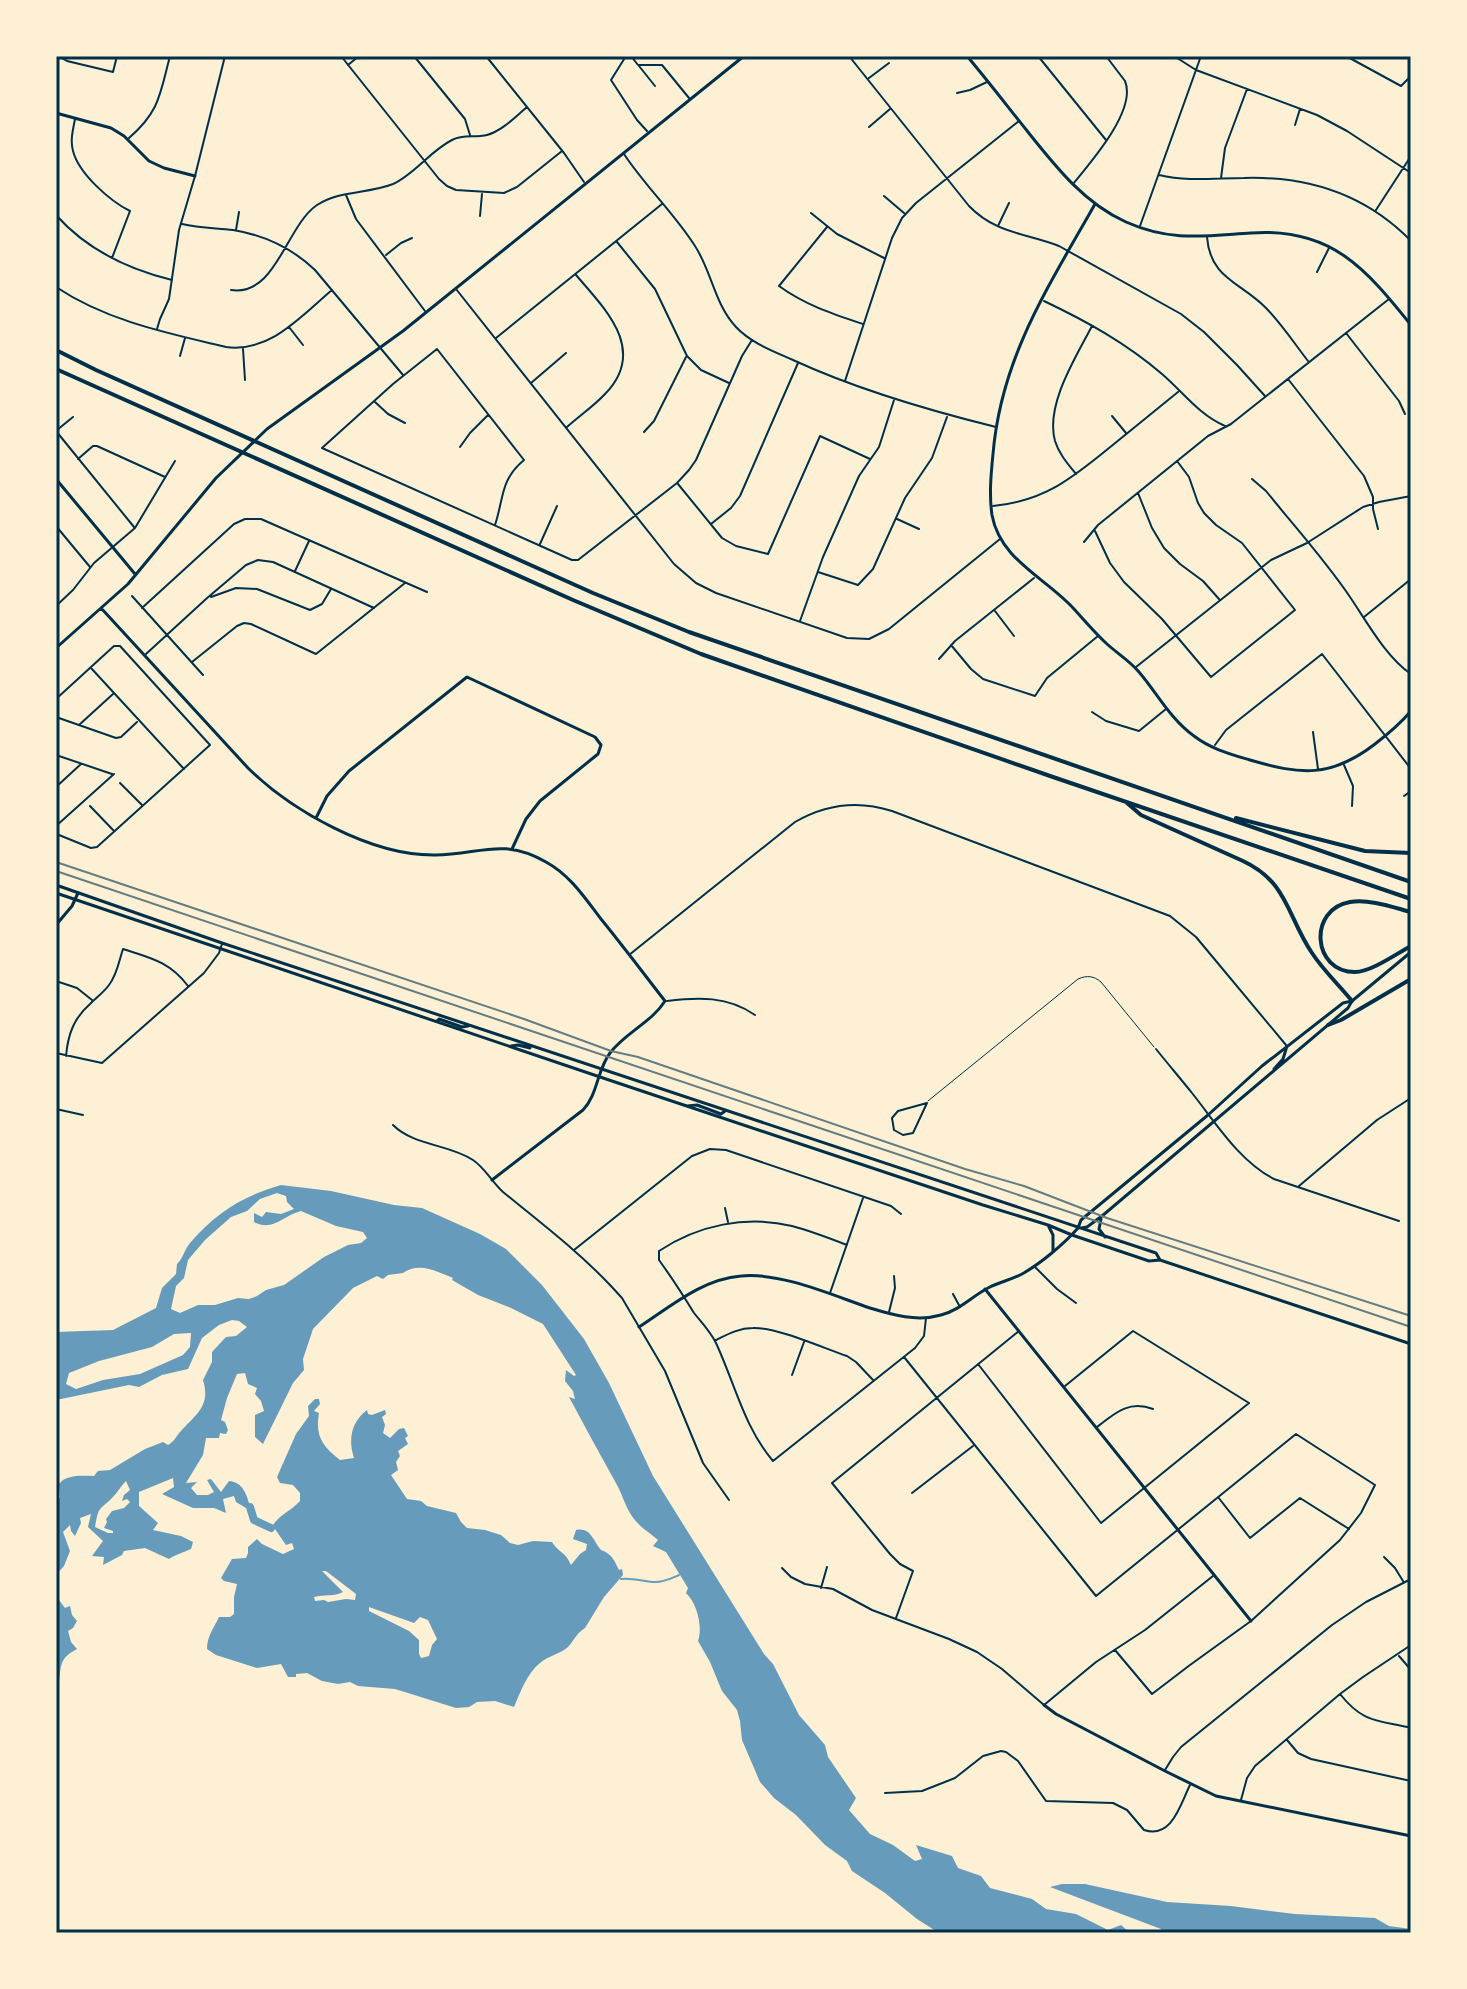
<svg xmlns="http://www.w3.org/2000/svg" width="1467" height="1989" viewBox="0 0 1467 1989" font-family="'Space Grotesk',sans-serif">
<rect width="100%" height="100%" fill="#fdf0d5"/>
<!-- water -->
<path fill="#669bbc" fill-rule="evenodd" d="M281,1185L331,1191L394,1205L422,1208L480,1234L506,1249L542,1285L584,1339L609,1383L653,1476L764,1654L773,1664L799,1715L825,1745L828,1757L856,1798L849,1810L870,1834L893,1845L915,1861L922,1859L916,1845L952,1856L958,1868L981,1876L990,1888L1032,1899L1046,1909L1076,1914L1108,1930L1121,1925L1130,1933H939L917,1919L885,1893L852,1871L847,1861L825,1845L796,1815L774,1798L760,1782L742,1740L740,1721L737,1710L722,1691L710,1662L698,1641C703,1627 697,1603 686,1593L688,1588L666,1552L653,1546L658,1540C650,1533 640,1527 634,1519C626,1509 623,1496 617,1485C601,1456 585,1427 569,1397L575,1399L573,1391L565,1381L566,1370L574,1376L576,1375L543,1324L511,1308L478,1295L452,1280L453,1278C436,1271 419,1262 403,1273L388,1275L383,1279L377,1276L353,1288L313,1329L303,1359L304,1370L293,1383L263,1444L255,1437V1415L264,1411L261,1401L255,1394L257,1388L248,1384L245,1373L237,1374L227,1398L221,1420L225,1422L228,1430L226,1434L220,1433L219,1438H206L203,1455L186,1483L197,1482L191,1488L197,1495H208L214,1492L207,1480L211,1479L221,1492L229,1481C243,1482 247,1495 250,1507L246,1508L236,1502L234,1496L223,1499L226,1513L214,1508H193L162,1494L174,1487L173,1478L139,1492V1506L158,1523L153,1530L181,1536L193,1542L191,1549C183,1553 176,1554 169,1559L145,1548L124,1551L122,1555L103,1565L104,1557L92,1556L103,1541L88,1527L91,1514L80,1518L81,1523L75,1536L71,1531L70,1525L63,1532L70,1551L64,1566L56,1575V1499L60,1498L59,1484C67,1474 82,1476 94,1476L98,1471L110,1470L145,1449L163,1442L168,1445C175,1441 176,1436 181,1431C196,1414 211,1406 203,1380L212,1362V1352L226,1337L236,1336L247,1327L239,1321L232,1320L219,1325L202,1338L188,1369L162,1375L139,1387L129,1385L56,1400V1332L113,1330L156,1308L162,1288L176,1274L177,1264C184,1257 184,1250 190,1243C217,1212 243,1196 281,1185ZM277,1193L286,1196L287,1202L294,1209L281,1214L266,1212L262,1217L254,1213V1222C273,1232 282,1216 301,1211L336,1226L363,1232L367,1238L361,1243L348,1245L324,1257L284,1285L266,1290L257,1296L249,1299L238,1298L215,1305H198L180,1313L171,1309L176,1286L184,1278L188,1260L205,1240L231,1217L247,1211L260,1199ZM191,1333L190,1347L183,1355L140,1374L103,1380L76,1389L66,1384L69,1373L99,1361L152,1347L174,1334ZM126,1481L130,1490L124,1495L122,1501L127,1499L130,1502L124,1508L112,1511L106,1519L107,1522L104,1528L113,1531V1533H108L95,1527C99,1505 99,1511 112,1498C117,1493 121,1486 126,1481Z
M315,1399H319L320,1404L314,1411L319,1413C315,1436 322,1446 340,1460L354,1458C348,1440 351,1422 367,1410L368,1414L372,1415L385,1410L386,1414L382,1417L385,1425L383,1433L390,1438L399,1429L404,1428L408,1436L405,1438L408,1444L398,1451L400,1456L396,1462L398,1470L391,1475L407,1499L421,1501L427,1506L456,1513L461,1522L467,1528L485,1530L501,1535L510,1543L518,1545L533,1541L552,1542C559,1553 565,1551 571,1565L580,1554L586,1550L587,1544L573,1539L576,1530C591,1527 593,1541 601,1550C612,1554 614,1560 619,1570L622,1569L623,1575L604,1597L585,1628C577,1633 574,1640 568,1647C560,1654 548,1656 540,1663C527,1673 520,1693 514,1707L495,1701L477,1702L469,1707L456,1708L395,1689L358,1686L350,1682L338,1684L322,1681L307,1673L296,1674V1677H288L281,1664L257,1668L216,1655L207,1649C207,1636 214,1628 219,1617H230L234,1614V1597L237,1584L224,1581L221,1578L232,1559L246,1558L248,1553V1547L257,1539L262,1544L283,1554L294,1549L292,1543L286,1545L275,1529L271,1528C280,1513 289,1513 300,1501V1493L293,1485L280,1483L277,1477L296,1434L309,1416L308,1406ZM322,1571H326L356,1594L355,1600L346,1599L328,1602L324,1600L315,1601L314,1597C324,1594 334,1597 343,1592ZM369,1607L414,1623L420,1617L428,1620L437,1639L432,1645L429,1656L421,1658L419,1654V1640L409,1631L369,1611Z
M56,1596L65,1608L70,1606L72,1615L77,1621L73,1628L68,1631L71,1642L77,1649C60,1658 61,1664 59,1683L56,1682Z
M1062,1884H1085L1167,1902L1231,1906L1295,1914L1375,1918L1389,1926L1411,1929V1933H1161V1929L1050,1887Z"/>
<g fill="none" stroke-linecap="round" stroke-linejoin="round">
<!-- stream -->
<path stroke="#669bbc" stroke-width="2" d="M621,1579C633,1578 642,1581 653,1582C662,1583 672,1578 679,1575"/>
<!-- river -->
<path stroke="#669bbc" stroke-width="8" d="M250,1507L254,1520L271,1528"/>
<!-- service -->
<path stroke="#003049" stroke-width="1" d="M928,1101L1078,979C1087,975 1094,976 1101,982L1154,1047"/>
<!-- minor -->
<path stroke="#003049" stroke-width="2" d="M58,56L67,61L113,72L117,56
M341,56L439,179L447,186L456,190L504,193L517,187L562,151
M414,56L465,119L470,135
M486,56L564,153L584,182
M626,56L611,80L637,120L647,131
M631,56L638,65H662L689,98
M849,56L969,206C996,234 1026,233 1059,246L1181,314L1204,332L1237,365L1265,396
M1038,56L1106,140
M1174,56L1196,70L1317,115L1347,131L1411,173
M1346,56L1401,86L1411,76
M348,65L359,56
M639,66L655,86
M869,78L889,63
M957,93L970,90L987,82
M75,119C73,130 70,140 73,151C79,174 110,201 130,211L112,258
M1295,125L1300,109
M869,127L890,109
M129,138C160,111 160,94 170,56
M624,154C645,186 674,213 695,246C712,272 714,303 736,327C751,343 773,351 793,360C858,390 927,410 996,427
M1159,175C1188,182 1215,178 1244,178C1308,176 1366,195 1411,241
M1221,178L1225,148L1247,89
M1073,184C1091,162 1137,110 1125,81L1106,56
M346,195L356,219L425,311
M884,196L904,213
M1376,210L1411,156
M811,213L837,234L884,258
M56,215C87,250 127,269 172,280
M480,216L482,194
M182,224C199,228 216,228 233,230C264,235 293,249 315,270L403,375
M998,226L1009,203
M1140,226L1201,56
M827,227L779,286C805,305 833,314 863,324
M236,230L239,212
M1207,237C1210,278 1240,282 1265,307C1281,323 1294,343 1308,361
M617,242L655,289L687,356L701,370L729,383
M386,255L401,243L412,238
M1317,272L1329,248
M56,287C107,321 167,333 226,347C270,353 301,316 332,290
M456,289L674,564L696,583L716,593L847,638L869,639L889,629L1000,539
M231,290C276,297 286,226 317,205C340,190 368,194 393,184C415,174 430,151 452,140C463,134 475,138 487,135C502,131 515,117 527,107
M1044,301C1086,321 1126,343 1162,374C1183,392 1199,415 1225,426
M289,327L303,345
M157,329L160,319L169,299L179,230L195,176L225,56
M1346,333L1399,401L1405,414
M496,338L662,204
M243,349L245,380
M180,356L185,338
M1288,379L1364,476L1373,497V509L1378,529
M845,381L892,238L902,218L916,203L1019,121
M531,383L566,353
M375,402L388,414L405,423
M1112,416L1126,433
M567,427C579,416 594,406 605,394C648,350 605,309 576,275
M57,430L73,417
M56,431L134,527
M644,432L654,421L686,357
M460,447L470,433L488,415
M78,459L93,446H97L165,477
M1076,474C1068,464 1059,454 1055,441C1045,405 1076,357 1092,326
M1252,479L1266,491C1294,526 1325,560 1350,597C1367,622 1386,657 1411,674
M678,484L722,538L736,546L768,554L820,436L870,459
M1138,493L1152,528L1164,548L1180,564L1203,581L1219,599
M993,506C1046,501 1075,476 1114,444C1135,427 1157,409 1178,392
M897,519L919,529
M711,524L731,508L740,496L798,363
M495,525C504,498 500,480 524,460L437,349L393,384L322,448L572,560H578L677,483L689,470L696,460L742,356L752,340
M56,526L90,567
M1095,531L1110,563L1124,582L1162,619L1211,677L1295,610L1242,543L1216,525L1204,513L1198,503L1189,477L1177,461
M1084,542L1098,525L1208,436L1231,424L1389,299
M540,544L557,506
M295,571L309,541
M818,572L858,585L873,569L905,498L932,458L947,417
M132,596L203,675
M211,597L236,588L257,589L310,610L322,604L331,589
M56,606L73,590L94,563L135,528L175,461
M142,608L234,524L245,519H261L427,592
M995,611L1014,636
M1364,617L1411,579
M800,621L823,557L859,476L879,447L894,400
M951,645L971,669L983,679L1035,696L1047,678L1098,636
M146,654L206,599L246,565L258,560L273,562L374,608
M939,659L955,641L1034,578
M192,662L237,626L244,623L251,624L316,654L405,583
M1136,667L1271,560L1307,543L1363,507L1379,502L1411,496
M91,668L184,769
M56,699L114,646H120L210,745L97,847L91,848L59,835
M1092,712L1106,721L1139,731L1166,709
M56,717L116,738L121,737L137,722
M79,725L113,694
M1313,732L1318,769
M1215,745L1226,730L1322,654L1411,769
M56,755L112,774
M1344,765L1353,786L1352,806
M120,783L142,805
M56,787L81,764
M1404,796L1411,791
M90,806L114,831
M56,826L114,774
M629,955L795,822C826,804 858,800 892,811L1170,916L1196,937L1286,1045
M56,981L77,988L92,1000
M667,1001C698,997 728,996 755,1015
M1156,1049C1168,1064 1180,1078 1192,1093C1216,1123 1239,1161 1274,1179L1399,1221
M56,1053L102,1063L204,973L219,953L222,944
M66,1056C68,1034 74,1018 90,1004C96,998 104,992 109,985C117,975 119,961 123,949C151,958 170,962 188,986
M927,1103L913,1133L903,1135L894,1130L892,1118L898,1111Z
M56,1109L83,1115
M393,1125C414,1146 449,1144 473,1160C485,1168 492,1182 503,1192C540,1222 578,1251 611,1286L622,1298L665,1371L703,1463L729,1500
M1299,1186L1377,1120L1411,1098
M725,1208L728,1222
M847,1245C829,1238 811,1231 792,1226C746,1215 698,1225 659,1251V1260C672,1278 683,1295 694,1313C702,1323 710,1331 716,1343C735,1384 744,1427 773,1461L915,1348L924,1336L926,1318
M574,1250L692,1156L710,1149L726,1150L891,1206L901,1214
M1035,1267L1057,1289L1076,1303
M830,1293L863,1198
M953,1294L960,1307
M889,1312L895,1288L894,1276
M716,1340C728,1334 739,1328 753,1328C776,1327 823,1348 847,1356L856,1362L873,1380
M904,1357L1096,1596L1296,1434L1375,1485L1361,1513L1340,1540L1251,1621L1190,1665L1152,1694L1115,1650
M978,1364L1101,1523L1249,1403L1133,1331L1065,1386
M792,1375L804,1342
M1097,1427C1115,1413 1129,1400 1153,1409
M912,1493L973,1446
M1218,1497L1250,1538L1300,1498L1349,1529
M1384,1557L1395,1568L1403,1581
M782,1568L791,1577L805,1584L833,1589L872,1610L949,1639L977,1652L1002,1669L1044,1705L1096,1662L1145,1630L1213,1576
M821,1588L827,1567
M896,1618L913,1571L900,1564L890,1554L832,1483L1019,1331
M1399,1656L1411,1670
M1340,1694C1363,1723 1377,1720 1411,1728
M1287,1740L1298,1753L1311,1759L1411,1781
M1165,1770L1173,1757L1181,1747L1332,1625L1366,1602L1411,1579
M885,1793L922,1791L955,1778L983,1756L1001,1751L1006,1752L1018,1761L1046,1801L1113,1803L1127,1810L1144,1830C1172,1839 1180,1805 1190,1785
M1241,1800L1247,1778L1255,1766L1340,1694L1363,1677L1411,1645"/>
<!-- tertiary -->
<path stroke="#003049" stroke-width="3" d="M967,56C988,81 1008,107 1028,132C1056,167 1084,203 1126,222C1171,242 1204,236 1251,233C1331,227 1366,269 1411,325
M56,113L111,128L124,136L149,161L164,168L195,176
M1095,204C1049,286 1001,357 993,454C991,474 989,495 992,515C1000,560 1046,578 1074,609C1085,621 1095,633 1107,644C1118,654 1130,661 1139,672C1157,693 1171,720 1194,736C1211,749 1230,754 1250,760C1301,775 1331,778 1375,744C1388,734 1400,724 1411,711
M56,479L135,574
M101,608L248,768C292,811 370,855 433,855C477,856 501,836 546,862C570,875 585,898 601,919C623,946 644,974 665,1001C652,1022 625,1033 610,1053C597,1070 598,1094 583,1110L492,1180
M56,648L128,584L216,478L267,429L403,331L744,56
M316,818L327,796L349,771L467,677L595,737L601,745L598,754L540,801L526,819L512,849
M56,925L72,906L78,893
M985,1289L1251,1621
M639,1327C670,1307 702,1279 741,1276C780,1272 832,1295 870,1308C893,1315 917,1322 941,1315C960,1310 971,1297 988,1288C999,1282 1011,1280 1022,1274C1040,1264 1064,1244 1078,1228
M1044,1705L1056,1714L1165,1771L1216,1796L1411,1836"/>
<!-- secondary -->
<path stroke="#003049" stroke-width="3" d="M56,885L222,943L1156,1253L1160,1260
M56,893L609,1080L983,1205L1048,1225L1072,1235L1149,1261L1160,1260L1411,1344
M437,1021L439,1019L462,1027L468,1026
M511,1046L518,1045L530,1048
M1274,1069L1283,1059L1287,1046
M687,1106L697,1105L721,1114L725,1111
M1101,1219L1099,1229L1105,1237
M1048,1225L1053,1235V1251
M1078,1228L1081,1220L1208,1115L1262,1066L1343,1003L1352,1001
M1081,1228L1087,1227L1102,1216L1348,1008L1352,1001L1411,952"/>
<!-- motorway -->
<path stroke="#003049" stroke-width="4" d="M56,350L96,370L593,593L689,632L1411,882
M56,369L573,600L701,654L1053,777L1411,899
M1127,803L1141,815L1243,861C1288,882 1287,916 1312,953C1323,970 1339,985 1352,1001
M1236,818L1365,851L1411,853
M1411,912C1392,907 1370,899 1350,902C1308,909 1312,972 1355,972C1371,972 1396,954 1411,946
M1328,1025L1341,1020L1411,979"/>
<!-- tram -->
<path stroke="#657d81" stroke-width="2" d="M56,871L1411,1327"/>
<!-- rail -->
<path stroke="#657d81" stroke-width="2" d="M56,862L524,1019L611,1051L638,1057L965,1169L1024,1186L1107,1218L1411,1316"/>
</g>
<!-- border -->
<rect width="1467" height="1989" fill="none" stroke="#fdf0d5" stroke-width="116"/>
<rect x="58" y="58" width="1351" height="1873" fill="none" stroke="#003049" stroke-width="3"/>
</svg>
